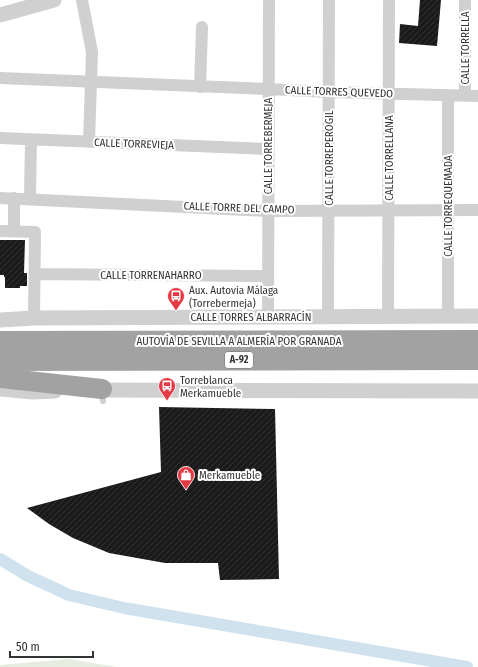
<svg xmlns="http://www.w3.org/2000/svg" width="478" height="667" viewBox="0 0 478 667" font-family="'Fira Sans Condensed',sans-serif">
<defs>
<pattern id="building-hatch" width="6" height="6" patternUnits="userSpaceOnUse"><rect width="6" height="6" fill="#1a1a1a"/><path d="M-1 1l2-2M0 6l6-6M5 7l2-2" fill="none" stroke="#333"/></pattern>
</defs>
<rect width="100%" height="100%" fill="#fff"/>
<!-- green -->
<path fill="#e6ecdf" d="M69,659L117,667H0V665Z"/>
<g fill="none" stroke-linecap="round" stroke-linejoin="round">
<!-- canal -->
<path stroke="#cfe2ee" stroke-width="12" d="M0,559L28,576L69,595L124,608L467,667"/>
</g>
<!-- building -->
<path fill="url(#building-hatch)" d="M420,0H441L437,46L399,43L400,24L418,26Z
M0,240H25L24,273H27V286H20V288H5V277H4V275H0Z
M159,407L275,409L279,579L220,580L218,563H165L109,553L73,538L49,524L27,508L161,472Z"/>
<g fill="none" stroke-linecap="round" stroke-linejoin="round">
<!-- service -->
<path stroke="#d0d0d0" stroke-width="6" d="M102,391L103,401"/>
<!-- minor -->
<path stroke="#d0d0d0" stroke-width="12" d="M82,0L92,52L89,142
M465,0V96
M0,78L268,89L329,92L478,96
M200,87L202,27
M448,96V316
M0,138L268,149
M0,198L268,211L478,210
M30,199L31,139
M0,231L35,232L34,318
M14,231V198
M35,274L268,276
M328,316L329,0
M268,317L269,0
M388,317L389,0"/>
<!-- tertiary -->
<path stroke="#d0d0d0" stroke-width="15" d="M0,15L54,0
M0,320L34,318L478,316
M0,389L33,392L55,391
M91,390L478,391"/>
<!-- trunk -->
<path stroke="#a2a2a2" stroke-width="20" d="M0,341L478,340
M0,361L478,360
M0,378L102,389"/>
</g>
<!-- icons -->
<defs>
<symbol id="bus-pin" viewBox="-11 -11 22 30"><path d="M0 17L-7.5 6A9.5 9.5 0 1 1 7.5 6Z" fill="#e63946" stroke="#fff"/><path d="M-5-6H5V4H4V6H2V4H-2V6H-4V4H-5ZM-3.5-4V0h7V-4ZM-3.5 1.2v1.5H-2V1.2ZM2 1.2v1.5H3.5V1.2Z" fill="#fff"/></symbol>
<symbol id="shop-pin" viewBox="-11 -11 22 30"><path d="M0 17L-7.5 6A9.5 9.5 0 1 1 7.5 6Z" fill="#e63946" stroke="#fff"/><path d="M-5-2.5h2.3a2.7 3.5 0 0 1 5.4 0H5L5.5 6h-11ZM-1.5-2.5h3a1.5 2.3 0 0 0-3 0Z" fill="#fff"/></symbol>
</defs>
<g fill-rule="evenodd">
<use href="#bus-pin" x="166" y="286" width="20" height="27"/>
<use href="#bus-pin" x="157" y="376" width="20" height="27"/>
<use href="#shop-pin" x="176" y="465" width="20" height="27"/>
</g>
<g text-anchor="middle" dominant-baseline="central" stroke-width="4" stroke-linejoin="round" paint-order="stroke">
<!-- shield labels -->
<rect fill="#fff" stroke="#707070" stroke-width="1" x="225" y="352" width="28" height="16" rx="3"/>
<g font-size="10" font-weight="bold" fill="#333">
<text x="239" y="360">A-92</text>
</g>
<!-- street labels -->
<g font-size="11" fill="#333" stroke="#fff">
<text transform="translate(465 48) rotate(-90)">CALLE TORRELLA</text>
<text transform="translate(339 92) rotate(2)">CALLE TORRES QUEVEDO</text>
<text transform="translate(134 144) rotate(2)">CALLE TORREVIEJA</text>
<text transform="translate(268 146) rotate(-90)">CALLE TORREBERMEJA</text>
<text transform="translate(329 158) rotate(-90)">CALLE TORREPEROGIL</text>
<text transform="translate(389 158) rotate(-90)">CALLE TORRELLANA</text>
<text transform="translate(448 206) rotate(-90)">CALLE TORREQUEMADA</text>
<text transform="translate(239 208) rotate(2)">CALLE TORRE DEL CAMPO</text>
<text x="151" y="275">CALLE TORRENAHARRO</text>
<text x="251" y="317">CALLE TORRES ALBARRACÍN</text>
<text x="239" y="341">AUTOVÍA DE SEVILLA A ALMERÍA POR GRANADA</text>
</g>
<!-- poi labels -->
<g font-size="11" fill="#333" stroke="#fff" text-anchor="start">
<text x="189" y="290">Aux. Autovia Málaga<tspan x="189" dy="13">(Torrebermeja)</tspan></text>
<text x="180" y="380">Torreblanca<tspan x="180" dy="13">Merkamueble</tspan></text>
<text x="199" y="475">Merkamueble</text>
</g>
</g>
<!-- scale -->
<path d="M10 651v6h83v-6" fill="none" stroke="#333333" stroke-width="2"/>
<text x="16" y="651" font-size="12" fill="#333333" stroke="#ffffff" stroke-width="3" paint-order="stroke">50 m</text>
</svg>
